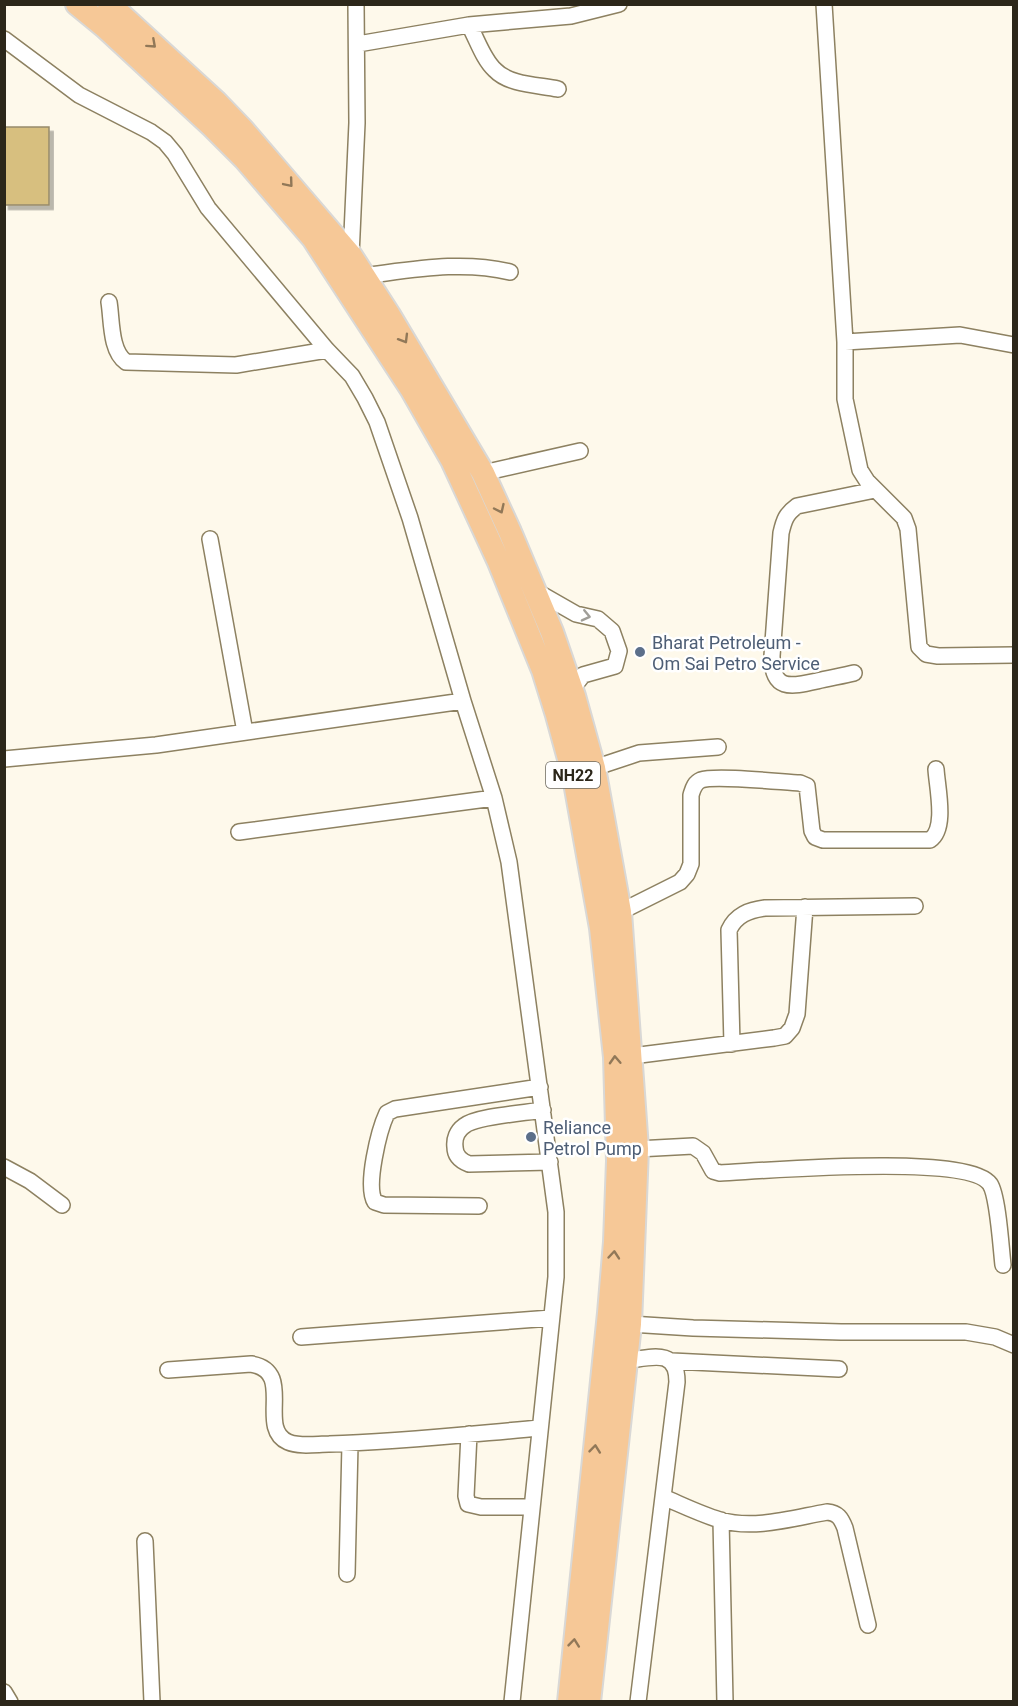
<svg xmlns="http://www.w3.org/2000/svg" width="1018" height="1706" viewBox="0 0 1018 1706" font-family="Roboto,sans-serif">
<defs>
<filter id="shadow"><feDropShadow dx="4.5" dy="4.5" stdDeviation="0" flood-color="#0004"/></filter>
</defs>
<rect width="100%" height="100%" fill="#fef9eb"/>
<!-- building -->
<path fill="#d7bf7f" stroke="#978b6b" stroke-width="1.5" filter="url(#shadow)" d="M4,127H49V205H4Z"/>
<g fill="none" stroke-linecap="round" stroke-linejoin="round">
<defs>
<path id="minor" d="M824,4L845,342V399L860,470L867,481L904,518L908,529L919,647L926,654L938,656L1014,655
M469,25C477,39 483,59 495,70C509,85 539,85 558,89
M4,39L79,95L151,132L165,142L175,154L208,208L327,350L352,376L365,398L377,422L410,518L463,701L494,798L509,862L556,1212V1277L512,1702
M358,44L469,25L571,16L619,4
M351,256L357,123L356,4
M362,276C412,270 461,260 510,272
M109,302C112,320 110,351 126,362L236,365L327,350
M845,342L960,335L1014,345
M483,473L580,451
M210,539L245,732
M534,590L576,614L598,619L612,631L619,651L615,666L583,675L572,689
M854,673C842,676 829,678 817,681C790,687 772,691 772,656L781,533C784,520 786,514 797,506L875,490
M4,759L156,745L463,701
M594,768L639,753L718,747
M239,832L494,798
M620,912L680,882L687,874L691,864V795C693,789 694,783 701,780C715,775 781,782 800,783L807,786L812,831L815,837L823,840H930C947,829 937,787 936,769
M732,1044L729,930C736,915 749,910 765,908L915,906
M632,1056L774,1038L785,1036L792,1028L797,1014L805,907
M543,1110C526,1113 476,1116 464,1126C457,1131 454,1139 455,1147C455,1156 461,1161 469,1164L550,1162
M637,1149L693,1146L703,1153L713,1171L720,1173C763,1171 968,1153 990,1184C998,1196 1001,1248 1003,1265
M4,1167L30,1181L62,1205
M479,1206L384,1205L375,1202C365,1186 379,1130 387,1113L395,1109L540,1087
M630,1324L693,1328L841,1332H966L995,1337L1014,1345
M301,1337L551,1318
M625,1361C650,1358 677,1347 677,1382L638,1702
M672,1361L839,1369
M168,1370L251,1364C296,1371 256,1428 288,1442C300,1447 317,1444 329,1444C399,1442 470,1434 540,1428
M469,1434L466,1496L468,1504L481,1507H531
M663,1497C682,1505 700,1514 720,1520C754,1530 793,1518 827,1512C838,1513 841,1518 845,1528L868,1625
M721,1520L725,1702
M145,1541L152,1702
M347,1574L350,1444
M4,1692L10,1702"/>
<path id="highway" d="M77,4L105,27L213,127L245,159L313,238L412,390L452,460L499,562L543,670L557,715L574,777L601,928L615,1057L618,1161L615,1242L609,1313L569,1702
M109,4L215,101L242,129L351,256L389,315L483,473L510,532L552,632L574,696L594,768L620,912L637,1149L630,1324L589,1702"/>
</defs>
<!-- minor casing -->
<use href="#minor" stroke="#8d8161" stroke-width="18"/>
<!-- highway casing -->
<use href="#highway" stroke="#d9d8d6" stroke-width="26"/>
<!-- minor -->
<use href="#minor" stroke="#fff" stroke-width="15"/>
<!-- highway -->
<use href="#highway" stroke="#f6c897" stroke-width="22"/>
</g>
<!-- one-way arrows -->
<defs><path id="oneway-chevron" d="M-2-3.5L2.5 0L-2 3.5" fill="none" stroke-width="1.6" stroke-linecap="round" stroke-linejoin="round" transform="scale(1.5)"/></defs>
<g stroke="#917858">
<use href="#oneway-chevron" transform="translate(152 44) rotate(42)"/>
<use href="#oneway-chevron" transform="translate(289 183) rotate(50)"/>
<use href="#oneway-chevron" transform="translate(404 339) rotate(59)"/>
<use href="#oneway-chevron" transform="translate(500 509) rotate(65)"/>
<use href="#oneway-chevron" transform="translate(615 1060) rotate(-93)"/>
<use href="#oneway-chevron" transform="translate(614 1255) rotate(-85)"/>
<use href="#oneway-chevron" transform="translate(595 1449) rotate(-84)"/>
<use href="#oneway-chevron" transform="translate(574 1643) rotate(-84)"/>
</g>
<use stroke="#a09e98" href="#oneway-chevron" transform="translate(586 616) rotate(13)"/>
<!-- markers -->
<g fill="#5c6f8a" stroke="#fff" stroke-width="2">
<circle cx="640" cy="652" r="6"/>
<circle cx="531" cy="1137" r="6"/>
</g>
<g text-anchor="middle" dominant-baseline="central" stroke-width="5" stroke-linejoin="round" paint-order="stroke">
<!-- shield labels -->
<rect fill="#fff" stroke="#6b685f" stroke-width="1.5" x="546" y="762" width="54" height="26" rx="4.5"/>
<g font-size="16" font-weight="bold" fill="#2c271a">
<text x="573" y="775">NH22</text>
</g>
<!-- service labels -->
<g font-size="18" fill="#4e5e75" stroke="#fff" text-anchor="start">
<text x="652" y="642">Bharat Petroleum -<tspan x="652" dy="21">Om Sai Petro Service</tspan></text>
<text x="543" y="1127">Reliance<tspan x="543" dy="21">Petrol Pump</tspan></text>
</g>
</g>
<!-- border -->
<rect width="1018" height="1706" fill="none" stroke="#2c271a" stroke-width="12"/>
</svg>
